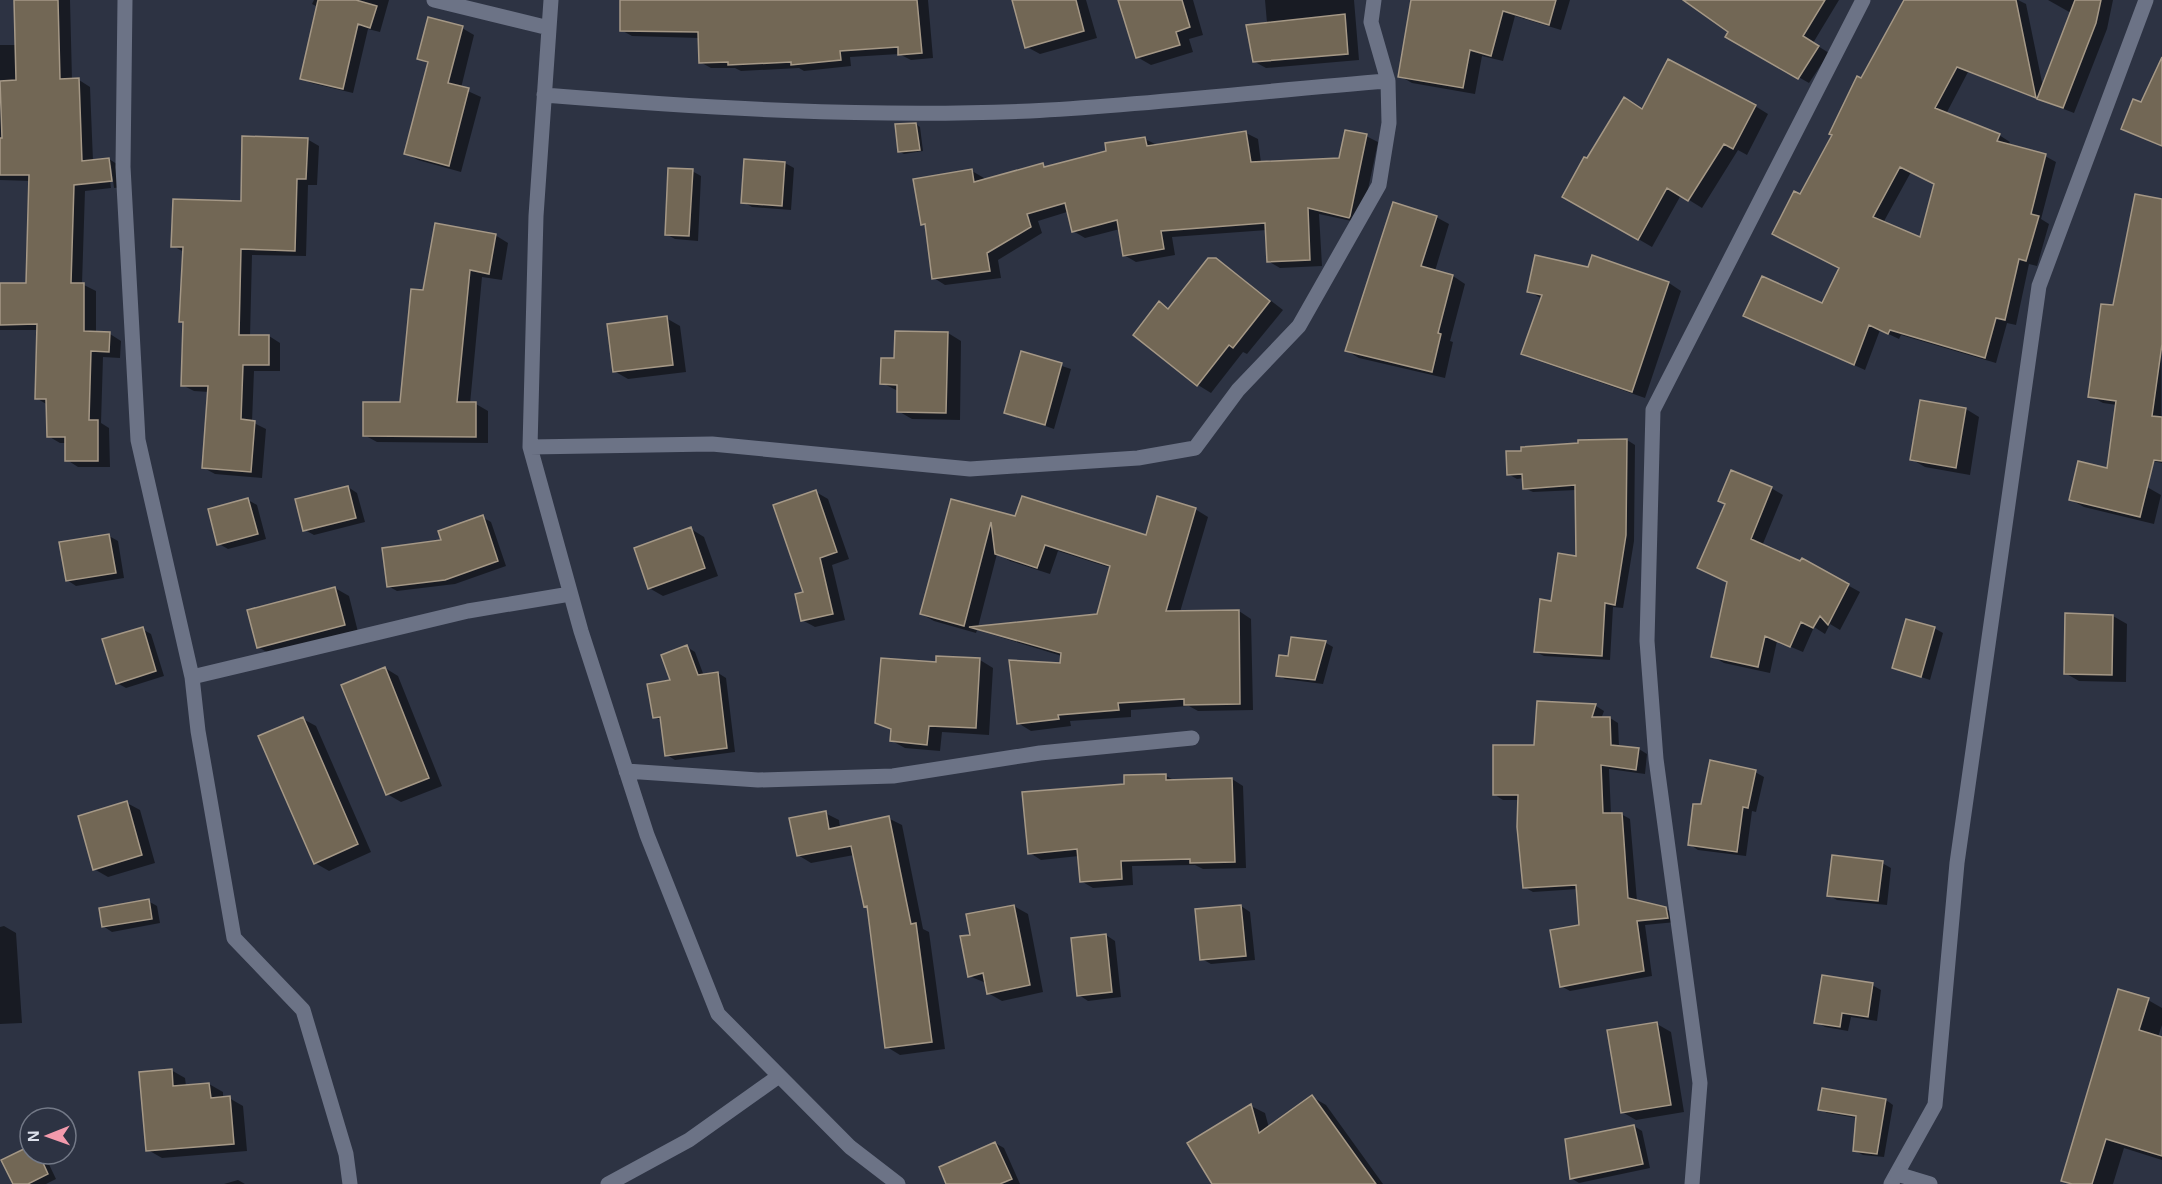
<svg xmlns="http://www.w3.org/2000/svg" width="2162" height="1184" viewBox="0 0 2162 1184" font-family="Arial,sans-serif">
<rect width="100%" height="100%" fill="#2d3343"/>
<!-- shadow -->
<path fill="#0007" fill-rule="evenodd" d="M16,0H70L72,80H79L90,87L93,161L109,159L120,166L123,187L114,188L111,165H108L111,188L85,191L82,284L96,291V333L110,334L121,341L120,358L103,357L101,423L109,428L110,467H78L67,460L66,443H60L48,436V405L36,398L38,330H0V285H28L31,181L0,180V45H17Z
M314,0H389L380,32L368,29L353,93L311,83L302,78L318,7L312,4Z
M622,0H928L933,58L911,60L899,54L850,57L851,66L804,71L799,68L741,71L735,68H711L700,62L699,38L632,36L621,30Z
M1014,0H1086L1097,38L1040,54L1027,47Z
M1120,0H1193L1203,35L1189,39L1193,52L1151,65L1137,57Z
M1265,0H1354L1359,60L1266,68L1255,62L1267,23Z
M1411,0H1570L1561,30L1515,16L1503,61L1482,56L1475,94L1412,83L1400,76Z
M1703,0H1839L1813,43L1829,53L1809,83L1727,37L1730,31Z
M1906,0H2018L2026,4L2043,87L2071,13L2048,0H2113L2107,29L2074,113L1968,72L1946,114L1999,135L2010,142L2008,146L2045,156L2056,162L2041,219L2049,224L2037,266L2029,264L2016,325L2007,323L1996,363L1901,335L1899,339L1880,330L1865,370L1745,316L1822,305L1840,268L1801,196ZM1911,172L1935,184L1921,239L1883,223Z
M462,28L474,35L461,88L481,97L461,172L418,160L405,153L429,64L419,59Z
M1755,106L1768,114L1747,155L1738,150L1702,208L1681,195L1652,247L1564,196L1587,160L1643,110Z
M916,124L920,127L923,151L904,154L900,152Z
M1246,133L1258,139L1261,163L1340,159L1366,136L1378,142L1361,223L1319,214L1322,266L1280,268L1268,261L1267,230L1172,237L1175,255L1136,262L1124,255L1120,229L1085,238L1073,231L1067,212L1038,221L1042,233L998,260L1001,278L945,285L934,278L927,227L922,224L972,171L984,178V181L1042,165L1047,167L1108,152L1145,139L1157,145Z
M307,139L319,146L317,185H308L306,256L252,255L250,337L269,336L280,343V371H254L252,422L266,429L262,478L215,474L204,468L209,392L194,391L182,385L184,323L181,321L184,252L173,246L242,203Z
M785,163L794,168L791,210L752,207L743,202Z
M692,171L701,176L698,241L675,239L666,234Z
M2162,200L2161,419L2162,463L2124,455L2117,405L2103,403L2090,396L2115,307Z
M1436,217L1449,224L1435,271L1453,276L1465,284L1450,341L1453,342L1445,378L1359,358L1347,351Z
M495,235L508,243L502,280L482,277L470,404H476L488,411V443L377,442L364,435L401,403L424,292Z
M1593,257L1669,283L1681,291L1645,398L1536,360L1523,353L1542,299L1529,291L1589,269Z
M1216,259L1283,310L1247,354L1243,352L1211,393L1198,385L1159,303L1170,309Z
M666,318L680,326L686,372L628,379L614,371Z
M948,333L961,341L960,420L912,419L898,411V391L882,383L895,360Z
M1022,353L1071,369L1054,429L1005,412Z
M1966,409L1979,417L1970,475L1925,467L1911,459Z
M1627,440L1635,445L1634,541L1623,608L1613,607L1610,660L1544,656L1536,652L1552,603L1578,558L1576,490L1533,492L1524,488V478L1517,479L1508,474Z
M348,487L357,493L365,522L314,535L305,530Z
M2147,487L2161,495L2154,524L2084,507L2071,500Z
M1771,488L1783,495L1762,546L1801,563L1802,560L1860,592L1840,630L1830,624L1825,634L1814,627L1803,652L1777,641L1770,673L1724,663L1712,656L1729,582Z
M816,492L828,499L849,559L832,565L845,620L815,627L802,620Z
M248,500L257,505L266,539L228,549L219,544Z
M952,500L1016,518L1147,537L1195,509L1208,517L1180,612L1239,611L1251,619L1253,710L1198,711L1189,706L1131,710V717L1070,721L1071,726L1031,731L1018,723L1061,665L1062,656L977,630L976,633L934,621L921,614ZM1058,551L1111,568L1098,616L978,627L997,554L1010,561L1050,574Z
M482,517L491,522L506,566L455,584L397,591L388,586Z
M691,529L704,537L718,576L663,596L649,588Z
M109,536L118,541L124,578L76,586L67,580Z
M335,588L349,596L358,632L272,655L258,647Z
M2067,615L2113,616L2127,624L2126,682L2079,681L2065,673Z
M1934,628L1943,633L1930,680L1894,668Z
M142,629L151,634L164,676L126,688L117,683Z
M1292,639L1326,643L1333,647L1323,684L1285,679L1278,675L1290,658Z
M687,647L695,652L704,676L718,673L726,678L735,752L675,760L667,755L662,721L655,717Z
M980,660L993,668L989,735L942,732L940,751L905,748L892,741L893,731L877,722L937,664Z
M385,668L398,676L442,786L401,802L387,794Z
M1538,702L1596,706L1604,711L1601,719L1610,718L1618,723L1619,747L1639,749L1647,754L1645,774L1609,769L1611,814H1621L1630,819L1637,901L1666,909L1675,914L1676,922L1645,925L1652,976L1570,991L1561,986L1581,926L1578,889L1533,892L1524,887L1519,800H1503L1495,795L1536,747Z
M303,719L316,726L371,852L329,871L315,863Z
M1755,772L1764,777L1756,812L1752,811L1746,856L1698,850L1689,844L1702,806Z
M1166,776L1176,781L1232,779L1243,786L1246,868L1203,869L1195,865L1132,866L1133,885L1093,888L1081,881L1079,856L1041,860L1030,853L1126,785Z
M127,803L140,810L155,863L108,877L94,869Z
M825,813L839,820L840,828L888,818L902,825L923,929L929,932L945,1049L900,1055L887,1047L868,908L865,906L854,855L811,863L798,855Z
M1882,863L1891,868L1887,905L1837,900L1828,895Z
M148,901L157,906L160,923L112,932L103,926Z
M1014,906L1028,914L1043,992L1002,1001L988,993L986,983L969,976L972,936Z
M1241,906L1250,912L1255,960L1211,964L1202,959Z
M4,926L16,933L22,1023L0,1024V927Z
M1106,935L1115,941L1121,997L1088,1001L1079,995Z
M1872,985L1881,990L1877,1021L1851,1017L1848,1031L1825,1027L1816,1022Z
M2148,1000L2162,1008V1025L2158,1037L2162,1039V1160L2124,1148L2113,1184H2070L2063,1180Z
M1657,1024L1671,1032L1684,1112L1636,1120L1622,1112Z
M171,1070L185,1078L186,1086L209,1084L223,1092V1098H229L243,1106L247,1151L162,1158L148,1150Z
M1312,1097L1326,1105L1383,1184H1214L1251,1106L1265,1113L1269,1128Z
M1886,1100L1893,1105L1884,1157L1863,1155L1855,1151L1857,1118L1827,1113L1820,1109Z
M1634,1126L1642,1131L1650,1168L1579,1183L1571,1178Z
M995,1143L1004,1148L1020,1184H948Z
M30,1148V1154H44L56,1179L46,1184H14Z
M238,1180L245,1184H224Z"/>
<!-- building -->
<path fill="#726755" stroke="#a59886" stroke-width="1.5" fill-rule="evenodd" d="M14,0H58L60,79L79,78L82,161L109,158L112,181L74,185L71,283H84V331L110,332L109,352L91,351L89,420H98V461H65V437H47L46,399H35L37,324L0,325V283H26L29,175H0V138H2L0,81L16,80Z
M318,0H356L377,6L370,28L358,24L343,89L300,79Z
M620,0H917L922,53L898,55V47L840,51L841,60L791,65V62L728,65V62L699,63L698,32L620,31Z
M1012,0H1076L1084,31L1025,48Z
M1118,0H1182L1190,27L1176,32L1180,45L1136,58Z
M1411,0H1556L1549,25L1503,11L1491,56L1470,50L1463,88L1398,77Z
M1683,0H1825L1803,36L1819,46L1798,79L1725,37L1728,32Z
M1904,0H2016L2036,98L1957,67L1935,108L2000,134L1997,141L2046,154L2031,214L2039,216L2026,261L2019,259L2005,320L1996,318L1985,358L1890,330L1888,334L1869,325L1854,365L1743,316L1762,276L1822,303L1839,268L1772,234L1794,191L1800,194L1832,135L1829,134L1857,76L1861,78ZM1900,167L1934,184L1920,237L1873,217Z
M2075,0H2101L2096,23L2063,108L2037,99Z
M1345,14L1348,54L1253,62L1246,25Z
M428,17L463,26L448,83L469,88L449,166L404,154L428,62L417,59Z
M2162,57V146L2121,129L2133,99L2141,102Z
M1668,59L1756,105L1733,149L1724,144L1688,201L1667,188L1638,240L1562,197L1584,157L1587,158L1624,97L1642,109Z
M916,123L920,150L898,152L895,124Z
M1345,130L1367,134L1350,216L1349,218L1308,208L1310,260L1267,262L1265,223L1161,231L1164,249L1123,256L1117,220L1072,232L1065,203L1027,214L1031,227L987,253L990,271L932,279L925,224L921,225L913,179L972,169L974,182L1043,163L1044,167L1106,151L1105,143L1145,137L1147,146L1246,131L1251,162L1339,158Z
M242,136L308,138L306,179H297L295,251L241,249L239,335H269V365H243L241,419L255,421L251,472L202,468L208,386H181L183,322H179L183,247H171L173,199L241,201Z
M744,159L785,162L782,206L741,203Z
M668,168L693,169L689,236L665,235Z
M2135,194L2162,199V344L2152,416L2162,417V461L2154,460L2140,517L2069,500L2078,461L2107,468L2116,401L2088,397L2101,304L2113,305Z
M1393,202L1437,216L1421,266L1453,275L1438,333L1441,334L1432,372L1345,351Z
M435,223L496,234L489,274L470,270L457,402H476V437L363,436V402H400L411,289L423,290Z
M1535,255L1588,267L1592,255L1669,282L1632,392L1521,354L1542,295L1527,292Z
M1208,258H1216L1270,301L1233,348L1229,345L1197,386L1133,335L1159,301L1168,309Z
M667,316L673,365L613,372L607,324Z
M895,331L948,332L946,413L897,412V385L880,384L881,358H894Z
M1021,351L1062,363L1045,425L1004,413Z
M1920,400L1966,408L1956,468L1910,460Z
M1627,439L1626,535L1615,605L1605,603L1602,656L1534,652L1540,599L1551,601L1558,553L1576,556L1575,485L1523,489L1522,474L1507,475L1506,451H1521V447L1578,443V440Z
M1731,470L1772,487L1751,539L1800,561L1802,558L1849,584L1828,625L1820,616L1813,628L1801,622L1790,647L1765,636L1758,667L1711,657L1727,582L1697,568L1725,504L1718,501Z
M348,486L356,518L303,531L295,499Z
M816,490L837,552L820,558L833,614L801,621L795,594L803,592L773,505Z
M1022,496L1146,535L1157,496L1196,508L1166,611L1239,610L1240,704L1184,705V699L1118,703L1119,710L1058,715L1059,719L1017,724L1009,660L1060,663L1061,653L969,627L1097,614L1110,566L1045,545L1037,568L995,554L991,522L964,626L920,614L951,499L1015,516Z
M248,498L258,534L217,545L208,509Z
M483,515L498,561L445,580L387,587L382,548L441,540L438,531Z
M691,527L705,568L648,589L634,548Z
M109,534L116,573L66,581L59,542Z
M335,587L345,625L257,648L247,610Z
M2065,613L2113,615L2112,675L2064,674Z
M1906,619L1935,627L1921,677L1892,668Z
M143,627L156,671L116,684L102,639Z
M1291,637L1326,641L1315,680L1276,676L1279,655L1288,656Z
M687,645L698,675L718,672L727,748L665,756L660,717L653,718L647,684L670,680L661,655Z
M936,656L980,658L976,728L929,726L927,745L890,741L891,729L875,723L881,658L936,662Z
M385,667L429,778L386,795L341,685Z
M1537,701L1596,704L1592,717H1610L1611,745L1639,748L1636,770L1601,765L1603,813H1622L1628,898L1666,907L1668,918L1637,921L1644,971L1560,987L1550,930L1579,925L1576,885L1523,888L1517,827L1518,795H1493V745H1534Z
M303,717L358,844L314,864L258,736Z
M1710,760L1756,770L1748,808L1743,807L1737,852L1688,845L1693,804H1701Z
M1166,774V780L1232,778L1235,862L1190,863V859L1121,861L1122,879L1080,882L1077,849L1028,854L1022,792L1124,784V775Z
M127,801L142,855L93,870L78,816Z
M826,811L829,829L889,816L911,924L916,923L932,1042L885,1048L867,906L864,907L851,846L797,856L789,818Z
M1832,855L1883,861L1878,901L1827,896Z
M149,899L152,919L102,927L99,908Z
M1014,905L1030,985L987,994L983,973L968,977L960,936L970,935L966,914Z
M1241,905L1246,956L1200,960L1195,909Z
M1106,934L1112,992L1077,996L1071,938Z
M1822,975L1873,983L1868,1017L1842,1013L1840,1027L1814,1023Z
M2118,989L2149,998L2139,1030L2162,1037V1156L2106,1139L2092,1184H2072L2061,1181Z
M1657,1022L1671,1105L1621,1113L1607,1030Z
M172,1069L173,1086L209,1083L211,1098L230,1096L234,1144L146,1151L139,1072Z
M1822,1088L1886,1099L1877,1154L1853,1151L1856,1116L1818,1110Z
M1312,1095L1376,1184H1212L1187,1143L1251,1104L1259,1133Z
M1634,1125L1643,1164L1570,1179L1565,1139Z
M995,1142L1012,1179L1000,1184H946L939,1167Z
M30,1146V1154H39L48,1174L28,1184H13L1,1160Z"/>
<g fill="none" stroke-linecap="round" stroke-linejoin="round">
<!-- street -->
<path stroke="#6c7386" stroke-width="15" d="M125,0L123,167L138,440L192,677
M434,0L549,28
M551,0L536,216L530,447L581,631L647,835L718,1014L850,1147L898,1184
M544,95C705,108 869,118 1030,111C1150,105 1269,90 1388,81
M530,447L712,444L970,469L1138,458L1195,448L1238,390L1299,326L1379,185L1389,123L1388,81L1371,22L1374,0
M626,771L758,780L893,776L1040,753L1192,738
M350,1184L346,1154L303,1010L234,938L198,731L192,677L468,611L570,594
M608,1184L689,1140L779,1076
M1692,1184L1700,1083L1656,759L1647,641L1653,410L1863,0
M1891,1184L1935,1105L1957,863L2039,286L2146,0"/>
<!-- secondary -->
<path stroke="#6c7386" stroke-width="15" d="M1897,1174L1930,1184"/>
</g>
<!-- north arrow -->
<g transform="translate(48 1136) rotate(269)"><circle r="28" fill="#2d3343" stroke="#737987" stroke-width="1.5"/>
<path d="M0-4.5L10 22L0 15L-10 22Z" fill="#f39aac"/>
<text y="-9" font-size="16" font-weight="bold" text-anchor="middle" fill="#dde1ec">N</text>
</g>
</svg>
